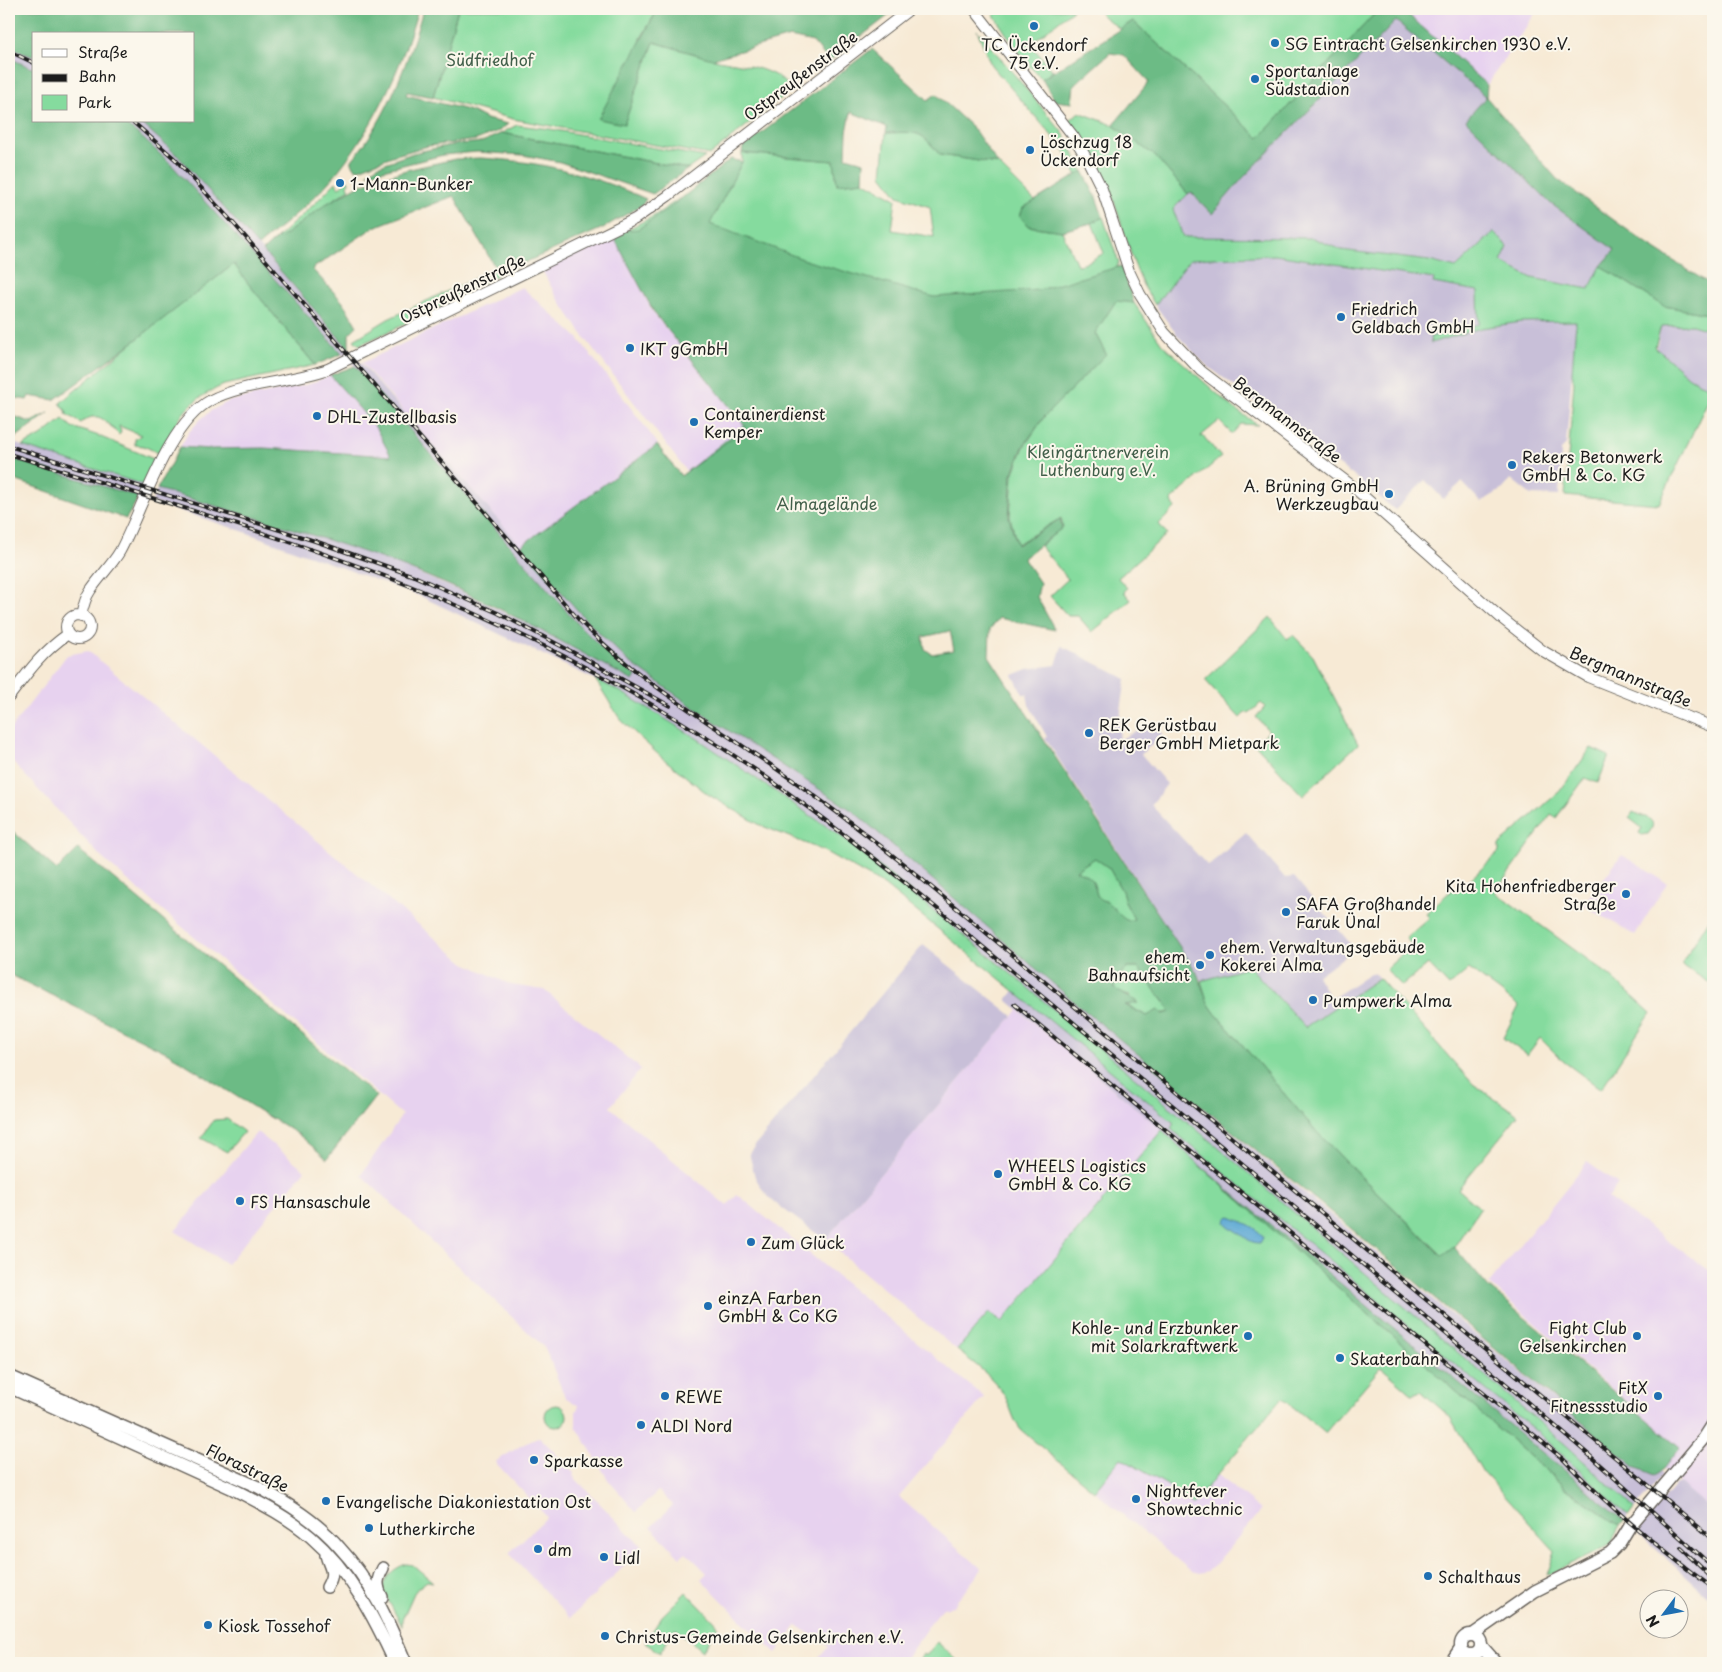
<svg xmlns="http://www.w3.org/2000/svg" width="1722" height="1672" viewBox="0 0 1722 1672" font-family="'Playpen Sans',sans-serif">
<rect width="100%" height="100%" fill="#fbf7ec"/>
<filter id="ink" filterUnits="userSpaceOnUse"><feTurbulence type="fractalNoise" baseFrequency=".02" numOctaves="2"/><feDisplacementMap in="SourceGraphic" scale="10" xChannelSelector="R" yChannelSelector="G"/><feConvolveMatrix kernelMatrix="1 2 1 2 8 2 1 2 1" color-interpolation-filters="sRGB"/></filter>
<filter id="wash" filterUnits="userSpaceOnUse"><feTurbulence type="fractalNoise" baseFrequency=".0096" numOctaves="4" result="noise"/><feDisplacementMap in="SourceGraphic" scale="20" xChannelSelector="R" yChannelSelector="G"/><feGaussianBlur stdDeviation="1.12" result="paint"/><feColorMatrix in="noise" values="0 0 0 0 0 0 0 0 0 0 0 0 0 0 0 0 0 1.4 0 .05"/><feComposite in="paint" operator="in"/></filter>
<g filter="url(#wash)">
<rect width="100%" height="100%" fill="#f7ead5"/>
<!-- built -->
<path fill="#e7d2ef" d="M1402,9H1538L1487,85Z
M612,234L654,314L746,427L687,472L582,334L555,294L541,268Z
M522,287L578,338L658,444L521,546L362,363Z
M330,375L374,425L392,456L263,448L210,449L180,447L189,432L201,419L212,410L230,401L310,384Z
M88,651L465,963L511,985L544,990L641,1069L610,1107L727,1206L737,1194L984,1397L899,1497L982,1569L953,1606L943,1608L933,1619L903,1663H813L829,1647L797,1625L776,1653L750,1629L701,1579L707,1573L686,1552L680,1557L651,1527L673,1505L658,1491L636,1512L609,1481L576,1426V1412L579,1406L565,1397L545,1348L361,1175L402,1115L103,859L9,758V731L67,655Z
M1622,855L1667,883L1635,935L1583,905Z
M1018,1010L1162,1130L1002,1322L989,1312L957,1350L825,1240Z
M257,1132L305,1170L227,1264L175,1231Z
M1587,1162L1618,1184L1608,1198L1713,1273V1511L1663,1469L1680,1447L1489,1284Z
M540,1437L574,1473L573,1476L643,1548L570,1618L509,1553L547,1517L495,1462L522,1445Z
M1121,1458L1167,1485L1192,1505L1218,1475L1261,1510L1214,1566L1208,1571L1199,1573L1191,1571L1094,1491Z"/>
<!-- industrial -->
<path fill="#c8bfd8" d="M1396,21L1486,97L1467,121L1550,203L1615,250L1601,266L1576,321L1566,445L1561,450L1559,496L1531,495L1511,479L1503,489L1481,502L1462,482L1443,499L1425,480L1395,510L1355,477L1205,364L1178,336L1155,305L1190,259L1173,209L1190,191L1212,214L1242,179Z
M9,47L34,57V69L9,58Z
M120,121H139L178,156L238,223L587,621L628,661L706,716L853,811L1078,1005L1635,1467L1654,1475L1660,1471L1663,1474L1624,1521L1198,1164L1162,1130L1007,1000L1021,981L848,841L755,777L621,692L420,596L242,531L152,502L157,489L329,539L394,563L462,592L534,627L633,681L636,676L602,648L576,622L355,366L342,354L170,163L138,134Z
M1692,325L1713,331V393L1690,381L1656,351L1661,326Z
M9,441L22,446L144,485L139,497L9,458Z
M1062,646L1126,679L1121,710L1119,740L1153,722L1163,735L1141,754L1167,784L1151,805L1208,866L1246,833L1285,878L1294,877L1355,949L1317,976L1331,999L1373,972L1379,978L1305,1027L1250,967L1201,981L1197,973L1045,738L1047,737L1029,705L1027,694H1023L1013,675L1028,669L1056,665Z
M923,945L1013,1016L825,1240L774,1202L764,1192L755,1177L749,1153Z
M1680,1483L1713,1511V1601L1636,1531L1676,1484Z"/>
<!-- green -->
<path fill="#85db9e" stroke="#507c5d" d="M458,9H658L641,38L624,124L654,42C672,47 691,53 710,58C736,65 775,65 791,90L710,155L513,119L433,97Z
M990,9H1074L1030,44L1053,71L1042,79L1022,58Z
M1096,9H1379L1259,138L1133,21L1120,29L1104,17Z
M977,30L1063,133L1083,171L1077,176L1065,151L991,65Z
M1079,112L1113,125L1155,156L1188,194L1173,209L1183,237L1313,238L1341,250L1429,261L1456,268L1494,232L1508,247L1501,262L1532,278L1589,289L1601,266L1664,306L1713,315V331L1692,325L1661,326L1655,347L1689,377L1713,390L1659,504L1565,496L1574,382L1572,373L1576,321L1521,322L1481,328L1431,343L1430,337L1479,324L1478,291L1433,283L1434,279L1275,255L1190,259L1155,305L1143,285L1134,263L1113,198L1069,121Z
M517,125L550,129L705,157L688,169L502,133Z
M912,132L925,137L940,155L998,164L1035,201L1023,208L1028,226L1062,231L1077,265L1084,264L1104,253L1092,223L1103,217L1118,260H1119L1117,268L1097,274L648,674L657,445L681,476L756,416L620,233L654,216L679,199L716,212L742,162V153L834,161L837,184L863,181L896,199L892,230L934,237L930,207L898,196L882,175L886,133Z
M344,180H348L349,183L348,185L350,189L326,204L282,237L276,239L312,206L336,182L338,187L343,185Z
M234,264L247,282L315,365L224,385C184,402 179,418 160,454L144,446L135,445V439L141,435L119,426L121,432L119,435C107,423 99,408 81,423L66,414L67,412L60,403L132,343Z
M496,266L499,274L428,314L359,345L354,340L388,319L486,273Z
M1116,300L1134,303L1162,344L1232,407L1258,425L1241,424L1232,434L1219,421L1202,435L1201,437L1203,436L1221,457L1171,500L1175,508L1159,524L1167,534L1118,578L1127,588L1124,592L1131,600L1092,632L1078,616H1068L1050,596L1068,579L1040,546L1063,527L1061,518L1017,544L1010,517L1013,475L1024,447L1044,417L1106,354L1095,333Z
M63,419L72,427L96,435L156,460L144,485L22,446L41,436Z
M1270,617L1287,639L1293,635L1313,656L1358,744L1303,796L1255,744L1269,731L1256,717L1265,707L1261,703L1249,714L1246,712L1240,718L1205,680Z
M595,679L621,692L698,739L848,841L1021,982L1227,1155L1566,1445L1634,1508L1628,1516L1543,1437L1171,1129L1174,1123L996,976L884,885L824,851L760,825L709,795L660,756L620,719Z
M1591,748L1609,756L1598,783L1585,778L1556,818L1551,815L1495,892L1609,975L1651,1013L1601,1089L1563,1061L1540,1038L1527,1055L1503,1038L1519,1006L1469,969L1449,986L1428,964L1402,986L1386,969L1412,945L1406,938L1429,918L1426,913L1453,889L1456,893L1499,852V845L1560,791Z
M1633,812C1646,818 1660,819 1648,834L1642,835L1639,833L1642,828L1629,818Z
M1095,858L1109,868L1122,891L1126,904L1134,919L1129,921L1123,919L1106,901L1100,900L1097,895L1093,882L1075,870Z
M1713,913V985L1685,967L1683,965V961Z
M1250,967L1305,1027L1379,978L1473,1084L1518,1115L1458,1189L1480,1208L1454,1247L1443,1256L1348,1164L1316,1131L1215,1013L1208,1003L1201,981Z
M1127,968H1138C1143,973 1147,979 1151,985C1157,994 1166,1001 1170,1012L1147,1016L1125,1004L1130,996L1122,994L1113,988C1116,979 1119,974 1127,968Z
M227,1119L244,1132L227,1152L201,1138L214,1120Z
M1162,1130L1198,1164L1567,1489L1620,1526L1610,1545L1547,1575L1555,1551L1481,1470L1450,1417L1421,1391L1412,1394L1381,1367L1325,1433L1282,1398L1192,1505L1167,1485L1121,1458L1094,1491L1021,1430C1012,1419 1011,1406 1004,1395C993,1376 973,1363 957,1350L989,1312L1002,1322Z
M545 1416a11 11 0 1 1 22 0a11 11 0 1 1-22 0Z
M406,1564L413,1565L433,1582L427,1581L418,1588L414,1593L402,1620V1626L382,1589C386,1575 393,1569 406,1564Z
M686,1592L717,1624V1629L702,1651L675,1628L660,1653L645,1643L662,1616Z
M937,1642L960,1663H917L923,1654L926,1656Z"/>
<!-- forest -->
<path fill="#6cbb85" stroke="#446c50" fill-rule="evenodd" d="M9,9H418C400,73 371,134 327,184C306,207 282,226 258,246L178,156L139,121H194V34H34V57L9,47Z
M423,9H458L433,97L407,92L406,95L464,109L473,112L486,119L508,124L499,131L476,140L428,146L392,156L359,169L355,168L352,163V160C386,121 410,58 423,9Z
M658,9H897L829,61L813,42L790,37L712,59L654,42L624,124L598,119Z
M1379,9H1402L1487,85L1486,97L1557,179L1647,244L1713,286V315L1664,306L1601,266L1615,250L1550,203L1466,120L1486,97L1396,21L1242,179L1212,214L1191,192L1188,194L1155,156L1113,125L1149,82L1124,55L1110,53L1074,85L1072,103L1055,101L1042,79L1133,21L1259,138Z
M872,49L928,100L936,94L973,128L998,164L940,155C919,129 918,132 886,133L887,127L851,112L847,132L846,157L864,162L863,181L837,184L834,161L742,153L743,147Z
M9,58L34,69V121H120L138,134L170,163L342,354L315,365L247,282L234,264L132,343L54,400L29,396L27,400L9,397Z
M502,133L688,169L653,194L560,162L523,155L477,152L443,155L367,174L377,166L413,153L451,145L482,142Z
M480,158C541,161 590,174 646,199L642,205L603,228L499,274L454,196L374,227L312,269L342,301L357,326L349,334V349L263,251L276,239L282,237L326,204L358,186L406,170L455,159Z
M731,159L742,162L710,224L808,261L934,297L1039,290L1121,266L1134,303L1116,301L1095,333L1106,354L1044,417L1023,447L1012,475L1009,517L1017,545L1060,519L1062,528L1023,558L1040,583L1037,597L1055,630L999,618L990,629L989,656L1197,973L1208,1003L1215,1013L1316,1131L1348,1164L1442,1256L1454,1247L1488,1287L1680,1447L1663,1469L1654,1475L1635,1467L1393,1263L1078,1005L853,811L706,716L628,661L587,621L521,546L657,445L681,476L746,427L655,314L612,234L618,231L638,229L668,209ZM950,631L954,650L932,654L925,649L923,637ZM1095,858L1109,868L1122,891L1126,904L1134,919L1129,921C1120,918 1116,909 1108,903C1105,900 1101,901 1098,897C1096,894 1096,889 1094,885C1091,877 1083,873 1076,870ZM1127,968H1138C1143,973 1147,979 1151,985C1157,994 1166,1000 1170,1012L1164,1014L1158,1010L1147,1016L1125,1005L1138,1003L1137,1001L1122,994L1114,988C1116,979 1119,974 1127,968Z
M1083,171L1096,197L1103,217L1092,223L1062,231L1028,226L1020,216L1023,208Z
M355,366L576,622L602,648L636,676L633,681C577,650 521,618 462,591C364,547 260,519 157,489L180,447L210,449L263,448L391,456L374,425L330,375Z
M49,413L11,441H9V415L31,422Z
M9,458L139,497L126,519L9,478Z
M10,829L57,870L78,849L376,1096L327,1159L298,1134L258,1110L168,1053L9,974V831Z
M1198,1164L1624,1521L1620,1526L1567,1489Z"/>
<!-- water -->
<path fill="#5ca8d4" stroke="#3c6278" d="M1230,1217C1242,1222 1258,1226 1263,1238L1260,1243C1250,1243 1246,1238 1238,1232C1233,1228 1229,1228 1225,1222L1226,1219Z"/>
</g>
<g filter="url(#ink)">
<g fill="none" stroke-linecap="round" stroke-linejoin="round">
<defs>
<path id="tertiary" d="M974,9L1074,137L1087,159L1102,189L1129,271L1140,294L1164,332L1201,371L1351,485L1500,617L1543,651L1588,677L1713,727
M66 627a12 12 0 1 1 24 0a12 12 0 1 1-24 0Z
M81,616C83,607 85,598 90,591C99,577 112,565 120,551C143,508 167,424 211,400C243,383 292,382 328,369L635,219L668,196L910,9
M9,697C28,672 41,653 68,634"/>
<path id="secondary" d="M9,1376L258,1487C287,1503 318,1522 340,1548C371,1581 389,1622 406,1663
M9,1387L233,1489C260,1503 288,1517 311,1537C350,1571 374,1617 395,1663
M326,1555C330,1570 336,1571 327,1587
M382,1597C376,1585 377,1579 383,1568
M1472,1635L1535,1591L1610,1553L1619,1544L1630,1526L1704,1438L1713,1424"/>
<path id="primary" d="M1461 1645a10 10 0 1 1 20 0a10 10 0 1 1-20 0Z
M1481,1646L1496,1663
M1451,1663L1461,1648"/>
</defs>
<!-- tertiary casing -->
<use href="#tertiary" stroke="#69645d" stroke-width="12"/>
<!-- secondary casing -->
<use href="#secondary" stroke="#69645d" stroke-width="14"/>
<!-- primary casing -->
<use href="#primary" stroke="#69645d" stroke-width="15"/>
<!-- tertiary -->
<use href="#tertiary" stroke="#fff" stroke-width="10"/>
<!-- secondary -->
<use href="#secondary" stroke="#fff" stroke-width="11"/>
<!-- primary -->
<use href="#primary" stroke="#fff" stroke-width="12"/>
<defs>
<path id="rail" d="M9,51L34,63
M132,121L175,159L235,225L579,620C633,676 690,710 753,753C806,788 856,826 906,866L1713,1539
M9,446L315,541L414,576L498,613L582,657L670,706
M9,454C146,497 286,536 420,590C541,639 666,707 773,782C828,821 881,863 934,906L1518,1394L1589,1455L1713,1567
M1014,1004L1563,1459C1609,1507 1659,1549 1713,1588
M1681,1548L1713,1579"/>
</defs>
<!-- rail casing -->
<use href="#rail" stroke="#1c1c1c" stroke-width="4"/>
<!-- rail -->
<use href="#rail" stroke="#fbf7ec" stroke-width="2" stroke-dasharray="5.5" stroke-linecap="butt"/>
</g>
</g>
<!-- markers -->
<g fill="#1f6fb2" stroke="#fbf7ec" stroke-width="2">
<circle cx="1034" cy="26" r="5"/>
<circle cx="1275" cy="43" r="5"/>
<circle cx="1255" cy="79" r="5"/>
<circle cx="1030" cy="150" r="5"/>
<circle cx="340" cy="183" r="5"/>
<circle cx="1341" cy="317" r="5"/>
<circle cx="630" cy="348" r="5"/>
<circle cx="317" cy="416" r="5"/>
<circle cx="694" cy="422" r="5"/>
<circle cx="1512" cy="465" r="5"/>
<circle cx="1389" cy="494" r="5"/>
<circle cx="1089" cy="733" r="5"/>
<circle cx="1626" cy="894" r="5"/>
<circle cx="1286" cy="912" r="5"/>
<circle cx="1210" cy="955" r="5"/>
<circle cx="1200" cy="965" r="5"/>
<circle cx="1313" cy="1000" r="5"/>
<circle cx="998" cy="1174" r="5"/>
<circle cx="240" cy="1201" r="5"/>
<circle cx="751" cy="1242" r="5"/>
<circle cx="708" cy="1306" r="5"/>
<circle cx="1248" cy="1336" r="5"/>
<circle cx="1637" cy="1336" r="5"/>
<circle cx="1340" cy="1358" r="5"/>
<circle cx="665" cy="1396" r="5"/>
<circle cx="1658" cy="1396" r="5"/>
<circle cx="641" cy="1425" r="5"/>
<circle cx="534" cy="1460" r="5"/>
<circle cx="1136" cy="1499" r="5"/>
<circle cx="326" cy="1501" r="5"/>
<circle cx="369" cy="1528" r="5"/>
<circle cx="538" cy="1549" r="5"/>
<circle cx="604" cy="1557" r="5"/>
<circle cx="1428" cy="1576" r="5"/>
<circle cx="208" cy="1625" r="5"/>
<circle cx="605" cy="1636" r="5"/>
</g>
<g text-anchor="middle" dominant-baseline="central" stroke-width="4" stroke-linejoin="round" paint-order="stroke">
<!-- poi labels -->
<g font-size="16" fill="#1c1c1c" stroke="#fbf7ec" text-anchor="start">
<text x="1285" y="43">SG Eintracht Gelsenkirchen 1930 e.V.</text>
<text x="1034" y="44" text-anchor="middle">TC Ückendorf<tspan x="1034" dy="18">75 e.V.</tspan></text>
<text x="1265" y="70">Sportanlage<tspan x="1265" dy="18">Südstadion</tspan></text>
<text x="1040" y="141">Löschzug 18<tspan x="1040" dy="18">Ückendorf</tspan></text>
<text x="350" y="183">1-Mann-Bunker</text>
<text x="1351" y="308">Friedrich<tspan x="1351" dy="18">Geldbach GmbH</tspan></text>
<text x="640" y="348">IKT gGmbH</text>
<text x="704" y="413">Containerdienst<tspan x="704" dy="18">Kemper</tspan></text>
<text x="327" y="416">DHL-Zustellbasis</text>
<text x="1522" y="456">Rekers Betonwerk<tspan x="1522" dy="18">GmbH &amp; Co. KG</tspan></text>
<text x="1379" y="485" text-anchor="end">A. Brüning GmbH<tspan x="1379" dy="18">Werkzeugbau</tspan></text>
<text x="1099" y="724">REK Gerüstbau<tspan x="1099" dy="18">Berger GmbH Mietpark</tspan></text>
<text x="1616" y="885" text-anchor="end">Kita Hohenfriedberger<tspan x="1616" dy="18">Straße</tspan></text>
<text x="1296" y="903">SAFA Großhandel<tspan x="1296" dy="18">Faruk Ünal</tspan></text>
<text x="1220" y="946">ehem. Verwaltungsgebäude<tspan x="1220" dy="18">Kokerei Alma</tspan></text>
<text x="1190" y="956" text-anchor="end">ehem.<tspan x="1190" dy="18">Bahnaufsicht</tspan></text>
<text x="1323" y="1000">Pumpwerk Alma</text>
<text x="1008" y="1165">WHEELS Logistics<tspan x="1008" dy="18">GmbH &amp; Co. KG</tspan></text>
<text x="250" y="1201">FS Hansaschule</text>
<text x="761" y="1242">Zum Glück</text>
<text x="718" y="1297">einzA Farben<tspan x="718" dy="18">GmbH &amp; Co KG</tspan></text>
<text x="1238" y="1327" text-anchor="end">Kohle- und Erzbunker<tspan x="1238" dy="18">mit Solarkraftwerk</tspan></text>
<text x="1627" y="1327" text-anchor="end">Fight Club<tspan x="1627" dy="18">Gelsenkirchen</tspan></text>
<text x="1350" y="1358">Skaterbahn</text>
<text x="1648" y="1387" text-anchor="end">FitX<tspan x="1648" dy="18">Fitnessstudio</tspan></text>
<text x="675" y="1396">REWE</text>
<text x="651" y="1425">ALDI Nord</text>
<text x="544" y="1460">Sparkasse</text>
<text x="1146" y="1490">Nightfever<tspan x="1146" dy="18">Showtechnic</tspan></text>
<text x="336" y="1501">Evangelische Diakoniestation Ost</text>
<text x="379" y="1528">Lutherkirche</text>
<text x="548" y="1549">dm</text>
<text x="614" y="1557">Lidl</text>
<text x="1438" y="1576">Schalthaus</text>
<text x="218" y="1625">Kiosk Tossehof</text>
<text x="615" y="1636">Christus-Gemeinde Gelsenkirchen e.V.</text>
</g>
<!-- park labels -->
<g font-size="16" fill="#415f4a" stroke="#fbf7ec">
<text x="490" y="59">Südfriedhof</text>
<text x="1098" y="451">Kleingärtnerverein<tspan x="1098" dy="18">Luthenburg e.V.</tspan></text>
<text x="827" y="503">Almagelände</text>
</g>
<!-- street labels -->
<g font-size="16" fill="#1c1c1c" stroke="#fbf7ec">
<text transform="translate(800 75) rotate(-37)">Ostpreußenstraße</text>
<text transform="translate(462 288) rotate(-26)">Ostpreußenstraße</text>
<text transform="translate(1288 419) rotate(37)">Bergmannstraße</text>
<text transform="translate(1631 676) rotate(23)">Bergmannstraße</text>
<text transform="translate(248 1467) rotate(26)">Florastraße</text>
</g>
</g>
<!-- margin -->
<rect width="1722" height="1672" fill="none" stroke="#fbf7ec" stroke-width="30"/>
<!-- legend -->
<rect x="32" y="32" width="162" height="90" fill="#fbf7ec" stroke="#a29f99"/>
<rect x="42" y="49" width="25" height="8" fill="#ffffff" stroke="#a29f99"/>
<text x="78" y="58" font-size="15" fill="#1c1c1c">Straße</text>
<rect x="42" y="74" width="25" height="8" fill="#1c1c1c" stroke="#a29f99"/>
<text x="78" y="82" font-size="15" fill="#1c1c1c">Bahn</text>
<rect x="42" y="95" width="25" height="15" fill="#85db9e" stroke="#a29f99"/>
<text x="78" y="108" font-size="15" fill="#1c1c1c">Park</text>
<!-- north arrow -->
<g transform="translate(1664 1614) rotate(238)"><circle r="24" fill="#fbf7ec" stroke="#a29f99"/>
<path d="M0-4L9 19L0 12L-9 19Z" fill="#1f6fb2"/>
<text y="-8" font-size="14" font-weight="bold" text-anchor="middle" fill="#1c1c1c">N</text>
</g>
</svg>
